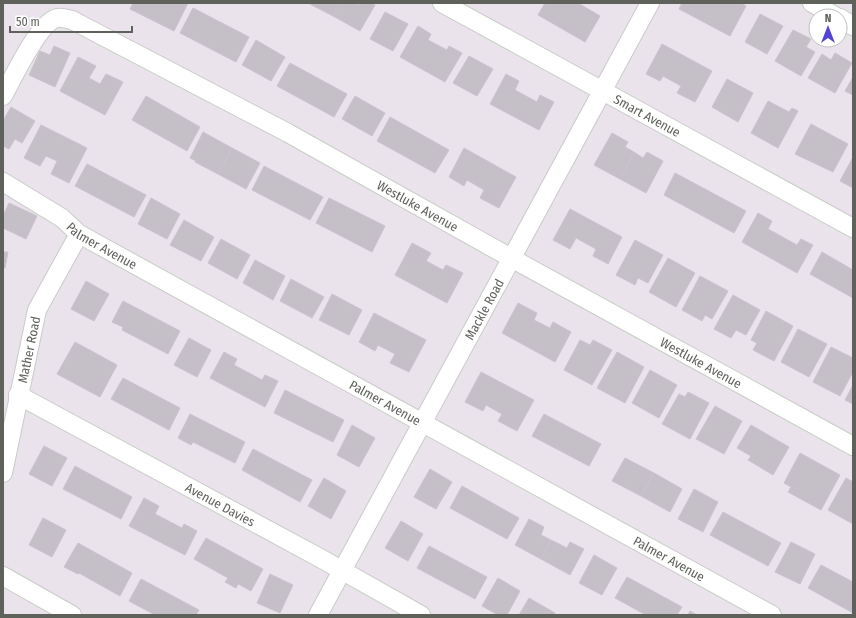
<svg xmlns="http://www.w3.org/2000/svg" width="856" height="618" viewBox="0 0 856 618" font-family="'Fira Sans Condensed',sans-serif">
<rect width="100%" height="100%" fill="#eae3ec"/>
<!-- building -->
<path fill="#c5c0c7" stroke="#ccc2d0" d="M133,3H188L174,31L130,9Z
M308,3H340L333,16Z
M340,3H355L359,5L361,3H371L375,5L360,31L333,16Z
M545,3H578L600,16L585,42L538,15Z
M682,3H741L746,6L730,36L679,9Z
M193,8L249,37L236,62L180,33Z
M385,12L408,24L393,51L370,39Z
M760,14L783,26L767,54L745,42Z
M418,26L431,34L428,40L447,50L449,46L462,53L445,82L400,57Z
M793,30L811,39L806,47L815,52L801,76L775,61Z
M256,40L285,57L271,81L242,65Z
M662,44L712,71L695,102L677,93L681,86L663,76L660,81L646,74Z
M54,46L70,53L55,87L29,75L40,51L50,55Z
M835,53L852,63L835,93L808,78L822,54L831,60Z
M469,56L493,69L477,96L453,83Z
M78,57L96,66L89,78L100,84L106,74L123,82L105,115L60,91Z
M290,63L347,94L334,117L277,86Z
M506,74L519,81L515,90L537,102L540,95L554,102L539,130L490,104Z
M853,77V95L845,91Z
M727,79L753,93L738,122L712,107Z
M146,96L200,127L187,151L132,120Z
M355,96L385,113L372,136L342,119Z
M768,101L789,112L792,108L798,111L778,148L751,133Z
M11,107L35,121L22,143L15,139L9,149L3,146V121Z
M390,117L449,150L435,173L377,141Z
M811,124L848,144L833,172L795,154Z
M41,125L87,148L69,183L51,174L57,161L46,156L40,166L24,158Z
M203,132L232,148L218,174L195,162L196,161L190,158Z
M612,133L628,142L625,147L634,152L620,179L594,165Z
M232,148L260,163L246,189L218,174Z
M464,148L516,177L499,208L480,198L484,190L467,180L464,186L449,177Z
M634,152L643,158L647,152L663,161L646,193L620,179Z
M853,157V188L840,181Z
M87,164L146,195L134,217L75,186Z
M264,166L323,197L310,220L252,190Z
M675,173L746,211L734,233L664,195Z
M151,198L180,214L167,239L138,224Z
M329,198L385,226L372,252L316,223Z
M9,203L37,216L26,239L3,228V216Z
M570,209L622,237L608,264L593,256L596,249L576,238L570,249L553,240Z
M758,213L772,221L768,229L797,245L801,239L813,245L797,273L742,242Z
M184,220L214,237L201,261L170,245Z
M221,239L250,255L237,279L208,263Z
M635,240L663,255L648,283L638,278L635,285L616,275Z
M412,243L431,253L426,261L443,270L446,265L463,273L447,303L395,275Z
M3,252H8L5,268L3,267Z
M822,252L853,270V298L810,274Z
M668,258L695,273L676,307L649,292Z
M255,260L285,276L273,300L243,283Z
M700,276L728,291L712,319L705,315L702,321L682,310Z
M291,279L324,297L312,318L280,301Z
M86,281L109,294L94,321L71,309Z
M332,294L362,310L349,335L319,320Z
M733,295L760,310L746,335L736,330L731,338L714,329Z
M123,301L180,331L168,354L122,330L123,327L112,322Z
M518,303L537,313L534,320L550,328L553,322L571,332L555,362L502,333Z
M766,311L793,326L774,361L753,350L757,343L751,340Z
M374,313L426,340L409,372L390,363L395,354L378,345L375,351L359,342Z
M798,329L827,344L809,377L781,362Z
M189,338L211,350L197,377L174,365Z
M580,340L590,345L593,340L612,350L592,385L564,370Z
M75,342L117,365L100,397L57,374Z
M831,347L853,358V372L840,396L813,382Z
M224,352L237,359L234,365L262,380L265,375L278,381L265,407L210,378Z
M617,352L644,367L625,403L597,388Z
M650,370L677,385L659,418L632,403Z
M481,372L534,400L517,431L498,421L502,414L486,405L483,411L465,402Z
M123,378L180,408L169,430L111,399Z
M853,385V404L845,400Z
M285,390L344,420L333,442L274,413Z
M688,392L709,403L690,439L662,424L679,394L685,397Z
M715,406L742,421L724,454L696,439Z
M190,414L245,442L235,463L193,442L191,445L178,438Z
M544,414L601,444L589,466L532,436Z
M352,425L375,438L359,467L337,455Z
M751,425L789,447L773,475L748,460L751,456L737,448Z
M44,446L67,458L52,486L29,474Z
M253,449L312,480L300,502L242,470Z
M800,453L840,475L821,510L788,492L791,487L784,483Z
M625,458L654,473L641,496L612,481Z
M75,466L132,497L121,519L63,489Z
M430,469L452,482L436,509L414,497Z
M654,473L682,489L670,512L641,496Z
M324,478L346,491L331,519L308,506Z
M846,478L853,482V524L828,510Z
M462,486L519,518L507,539L450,508Z
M694,489L718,502L703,532L678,519Z
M144,498L159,506L155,514L182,528L184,524L197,531L185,555L129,526Z
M723,512L781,543L768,566L710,535Z
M43,518L66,530L52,557L29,545Z
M529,519L544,527L541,535L551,540L541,559L515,545Z
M401,521L423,534L408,561L385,548Z
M206,538L263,569L251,591L238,584L236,588L225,582L228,578L194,559Z
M551,540L567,548L570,542L584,549L570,575L541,559Z
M791,542L815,554L800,584L775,572Z
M78,543L132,573L120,596L79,573L78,574L64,567Z
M429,546L487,577L475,599L417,568Z
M594,555L617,568L602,595L579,583Z
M821,565L853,582V613L808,588Z
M270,574L293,585L280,613L257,603Z
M627,577L682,607L677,615H646L615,598Z
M498,578L520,591L507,615H498L482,606Z
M141,579L199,610L196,615H155L129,601Z
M529,598L555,613L554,615H519Z
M690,611L697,615H688Z"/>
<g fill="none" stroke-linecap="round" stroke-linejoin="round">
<defs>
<g id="minor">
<path id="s1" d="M442,3L853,228"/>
<path d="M812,3L835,16"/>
<path d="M840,18L853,26"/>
<path id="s2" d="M3,96C13,78 39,22 57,18C61,17 68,19 72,20L288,133L511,258L853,446"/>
<path id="s3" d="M3,182L62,218L79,234L772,615"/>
<path id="s4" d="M18,395L320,558L421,615"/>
<path id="s5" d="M3,473L37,310L79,234"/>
<path d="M3,576L72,615"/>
<path id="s6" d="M318,615L650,3"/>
</g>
</defs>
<!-- minor casing -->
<use href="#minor" stroke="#c8ccc6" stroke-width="20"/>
<!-- minor -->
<use href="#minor" stroke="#fff" stroke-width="18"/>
</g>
<g text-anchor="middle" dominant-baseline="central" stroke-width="3" stroke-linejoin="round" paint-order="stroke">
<!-- street labels -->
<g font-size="13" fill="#5e625b" stroke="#fff">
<text stroke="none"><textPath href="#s1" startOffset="234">Smart Avenue</textPath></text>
<text stroke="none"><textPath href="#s2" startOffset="504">Westluke Avenue</textPath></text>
<text stroke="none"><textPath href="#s3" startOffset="118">Palmer Avenue</textPath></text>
<text stroke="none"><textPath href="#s6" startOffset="348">Mackle Road</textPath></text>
<text stroke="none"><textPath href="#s5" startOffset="126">Mather Road</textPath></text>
<text stroke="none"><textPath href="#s2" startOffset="828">Westluke Avenue</textPath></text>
<text stroke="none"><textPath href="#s3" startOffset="442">Palmer Avenue</textPath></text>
<text stroke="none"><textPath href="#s4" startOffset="230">Avenue Davies</textPath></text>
<text stroke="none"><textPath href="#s3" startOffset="766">Palmer Avenue</textPath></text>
</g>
</g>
<!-- border -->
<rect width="856" height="618" fill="none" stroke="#5e625b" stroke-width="8"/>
<!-- north arrow -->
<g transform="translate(828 28)"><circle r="19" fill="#ffffff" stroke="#bfc0bd"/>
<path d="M0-3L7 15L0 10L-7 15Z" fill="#5543d2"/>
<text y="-6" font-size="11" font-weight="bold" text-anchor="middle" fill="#5e625b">N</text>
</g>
<!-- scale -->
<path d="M10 26v6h122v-6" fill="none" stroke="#5e625b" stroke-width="2"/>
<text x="16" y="26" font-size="12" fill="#5e625b" stroke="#ffffff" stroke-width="3" paint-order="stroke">50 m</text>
</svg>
